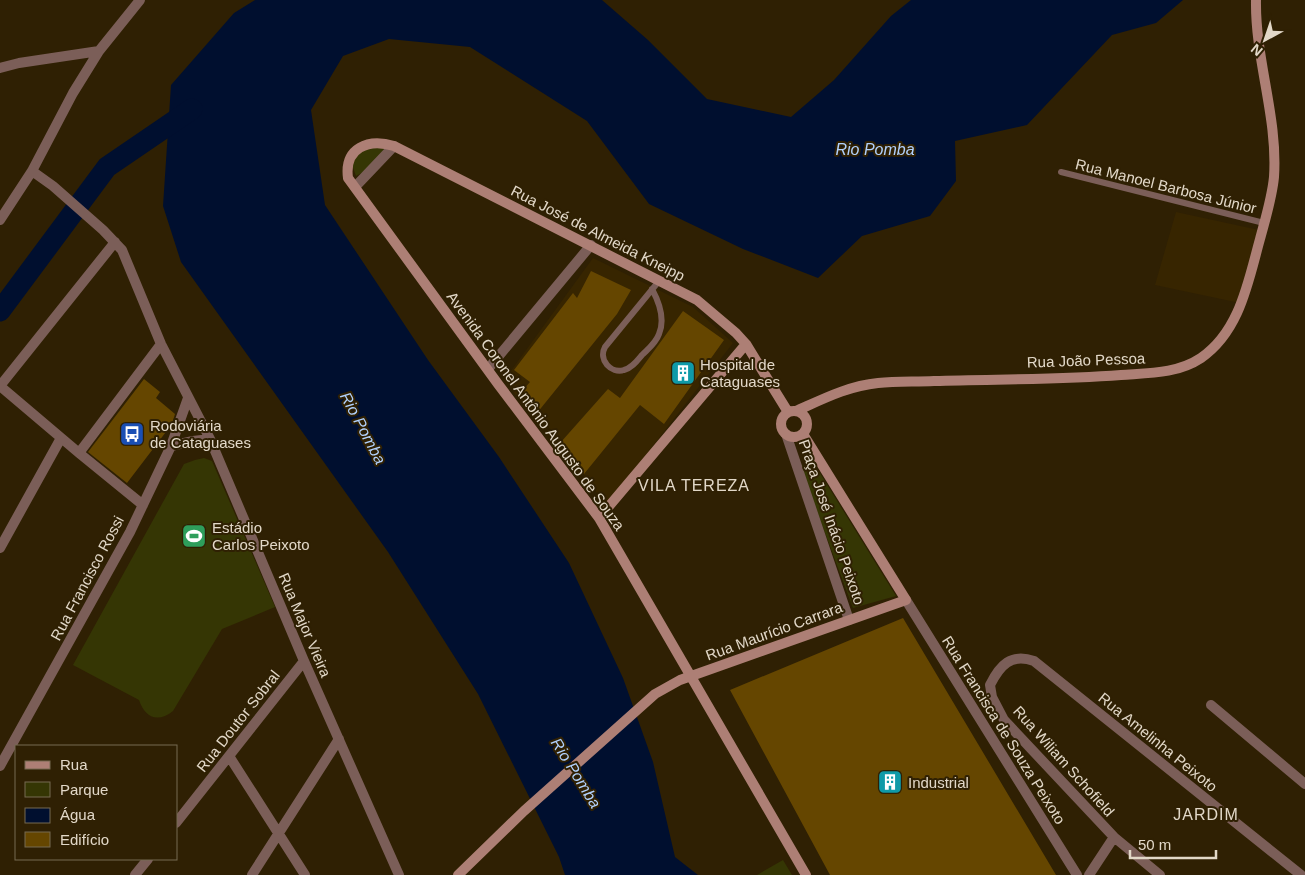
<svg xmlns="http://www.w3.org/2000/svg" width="1305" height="875" viewBox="0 0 1305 875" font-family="Helvetica,sans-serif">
<rect width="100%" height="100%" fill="#2f2003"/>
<!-- built -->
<path fill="#372500" d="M1176,212L1259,230L1240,303L1155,285Z
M593,258L693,307L733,343L606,506L561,442L537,413L517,397L505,379Z"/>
<!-- green -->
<path fill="#353604" d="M372,144L389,148L365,171L356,176L351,162L357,153Z
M204,458L212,461L275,607L222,629L173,711C158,723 145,718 139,700L73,665L184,464L195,460Z
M809,465L818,470L896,596L853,608L800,466Z
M783,860L792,875H756H757Z"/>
<!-- water -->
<path fill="#000f2f" d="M255,0H602L648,40L707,99L791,117L834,80L891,16L911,0H1183L1156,23L1112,35L1027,125L955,141L956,181L930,216L862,236L818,278L743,249L649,204L587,121L470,47L389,39L343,56L311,110L325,205L428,360L499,457L569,563L623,678L653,762L675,857L698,875H565L559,857L478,694L388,552L181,262L163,206L171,85L234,13Z"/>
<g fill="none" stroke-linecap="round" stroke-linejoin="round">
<!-- river -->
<path stroke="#000f2f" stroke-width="21" d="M0,311L107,167L192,109"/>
</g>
<!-- building -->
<path fill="#654600" d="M591,271L631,290L617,314L537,413L517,397L530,382L514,370L573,293L577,298Z
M683,311L724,340L664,424L640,405L584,474L561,442L608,389L620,398Z
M144,379L160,392L156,398L175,414L172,424L127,483L88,452Z
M903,618L1056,875H830L730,690Z"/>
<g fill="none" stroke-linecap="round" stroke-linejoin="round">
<!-- lane -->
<path stroke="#7b5e58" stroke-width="6" d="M1061,172L1264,223
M652,289C659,302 665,320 659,334C656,343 648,349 642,355C637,361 632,368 624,370C611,374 598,360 605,347L659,281"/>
<!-- street -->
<path stroke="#7b5e58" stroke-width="10" d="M0,68L19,63L99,51
M32,171L53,186L103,230L122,250L161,344L210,439L304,661L399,875
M355,187L394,146
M0,220L32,171L73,93L99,51L140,0
M488,369L591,245
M0,386L79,453L143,505
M0,386L115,242
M786,434L849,620
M171,446L193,441L210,439
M79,453L161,344
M0,548L61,438
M906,600L1077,875
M1211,705L1305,784
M229,756L305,875
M0,766L130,532L171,446L188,398
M176,823L304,661
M135,875L148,859
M252,875L339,739
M1089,875L1114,837
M1160,875L1114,837L1004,720L992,697L990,685C1000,665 1011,653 1034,661L1301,875"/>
<!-- secondary -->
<path stroke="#ad7f75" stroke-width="10" d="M796,411C823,399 848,386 878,383C897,381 915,382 934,381C996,379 1059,380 1121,375C1148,373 1177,374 1201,358C1240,331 1248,282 1260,239C1265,220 1272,198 1274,177C1278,117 1255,60 1256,0
M781 424a13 13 0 1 1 26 0a13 13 0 1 1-26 0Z
M788,412L746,344L736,333L697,300L394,146C368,138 344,148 348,178L498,384L599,518L806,875
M599,518L746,344
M458,875L524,811L655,694L680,680L906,600L803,434"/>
</g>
<!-- icons -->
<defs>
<symbol id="building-square" viewBox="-11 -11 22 22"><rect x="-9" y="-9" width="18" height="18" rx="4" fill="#0f9aa8" stroke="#2f2003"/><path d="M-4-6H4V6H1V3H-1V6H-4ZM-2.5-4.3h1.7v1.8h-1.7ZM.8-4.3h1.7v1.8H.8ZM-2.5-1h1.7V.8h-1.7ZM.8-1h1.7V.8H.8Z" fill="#fff"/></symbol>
<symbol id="bus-square" viewBox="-11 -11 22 22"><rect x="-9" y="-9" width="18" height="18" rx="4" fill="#1a4fb4" stroke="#2f2003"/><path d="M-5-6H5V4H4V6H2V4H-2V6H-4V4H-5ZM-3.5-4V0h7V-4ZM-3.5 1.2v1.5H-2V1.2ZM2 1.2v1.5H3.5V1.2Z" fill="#fff"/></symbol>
<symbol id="stadium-square" viewBox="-11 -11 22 22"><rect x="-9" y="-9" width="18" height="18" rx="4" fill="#2e9e5b" stroke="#2f2003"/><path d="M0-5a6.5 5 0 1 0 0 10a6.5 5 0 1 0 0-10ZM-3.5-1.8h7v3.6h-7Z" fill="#fff"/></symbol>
</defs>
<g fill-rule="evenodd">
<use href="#building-square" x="669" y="359" width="28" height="28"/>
<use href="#bus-square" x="118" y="420" width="28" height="28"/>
<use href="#stadium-square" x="180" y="522" width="28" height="28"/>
<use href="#building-square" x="876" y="768" width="28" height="28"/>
</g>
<g text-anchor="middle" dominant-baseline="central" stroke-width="4" stroke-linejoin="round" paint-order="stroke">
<!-- street labels -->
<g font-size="15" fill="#e2d8c8" stroke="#2f2003">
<text transform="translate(1166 186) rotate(14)">Rua Manoel Barbosa Júnior</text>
<text transform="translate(598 233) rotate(27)">Rua José de Almeida Kneipp</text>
<text transform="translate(1086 360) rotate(-2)">Rua João Pessoa</text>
<text transform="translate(536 411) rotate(54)">Avenida Coronel Antônio Augusto de Souza</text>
<text transform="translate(832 522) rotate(71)">Praça José Inácio Peixoto</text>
<text transform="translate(87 578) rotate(-62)">Rua Francisco Rossi</text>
<text transform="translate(305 625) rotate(67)">Rua Major Vieira</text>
<text transform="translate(774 631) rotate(-20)">Rua Maurício Carrara</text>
<text transform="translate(238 721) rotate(-52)">Rua Doutor Sobral</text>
<text transform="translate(1004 730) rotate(58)">Rua Francisca de Souza Peixoto</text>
<text transform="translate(1158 742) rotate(39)">Rua Amelinha Peixoto</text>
<text transform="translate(1064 761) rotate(48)">Rua Wiliam Schofield</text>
</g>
<!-- poi labels -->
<g font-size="15" fill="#e2d8c8" stroke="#2f2003" text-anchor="start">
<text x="700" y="364">Hospital de<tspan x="700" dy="17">Cataguases</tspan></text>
<text x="150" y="425">Rodoviária<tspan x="150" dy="17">de Cataguases</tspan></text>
<text x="212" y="527">Estádio<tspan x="212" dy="17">Carlos Peixoto</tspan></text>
<text x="908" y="782">Industrial</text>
</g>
<!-- water labels -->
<g font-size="16" font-style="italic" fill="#b1d1fd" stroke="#2f2003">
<text x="875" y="149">Rio Pomba</text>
<text transform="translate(363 428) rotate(62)">Rio Pomba</text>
<text transform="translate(576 773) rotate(58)">Rio Pomba</text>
</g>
<!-- neighbourhood labels -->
<g font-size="16" letter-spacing="1" fill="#e2d8c8" stroke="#2f2003">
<text x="694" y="485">VILA TEREZA</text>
<text x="1206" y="814">JARDIM</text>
</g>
</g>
<!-- legend -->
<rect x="15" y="745" width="162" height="115" fill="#2f2003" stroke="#776a52"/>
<rect x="25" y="761" width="25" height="8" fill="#ad7f75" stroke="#776a52"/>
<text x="60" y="770" font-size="15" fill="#e2d8c8">Rua</text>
<rect x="25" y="782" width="25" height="15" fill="#353604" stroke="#776a52"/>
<text x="60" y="795" font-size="15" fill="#e2d8c8">Parque</text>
<rect x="25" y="808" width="25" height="15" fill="#000f2f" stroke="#776a52"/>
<text x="60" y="820" font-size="15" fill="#e2d8c8">Água</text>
<rect x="25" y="832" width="25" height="15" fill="#654600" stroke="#776a52"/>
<text x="60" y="845" font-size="15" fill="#e2d8c8">Edifício</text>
<!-- north arrow -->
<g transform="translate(1265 40) rotate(220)" stroke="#2f2003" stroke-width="4" paint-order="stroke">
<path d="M0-4L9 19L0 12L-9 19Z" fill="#e2d8c8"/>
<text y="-8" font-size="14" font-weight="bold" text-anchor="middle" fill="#e2d8c8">N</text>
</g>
<!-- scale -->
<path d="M1130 850v8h86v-8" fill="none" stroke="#e2d8c8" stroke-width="2.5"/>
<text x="1138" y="850" font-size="15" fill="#e2d8c8" stroke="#2f2003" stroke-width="4" paint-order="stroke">50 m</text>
</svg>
